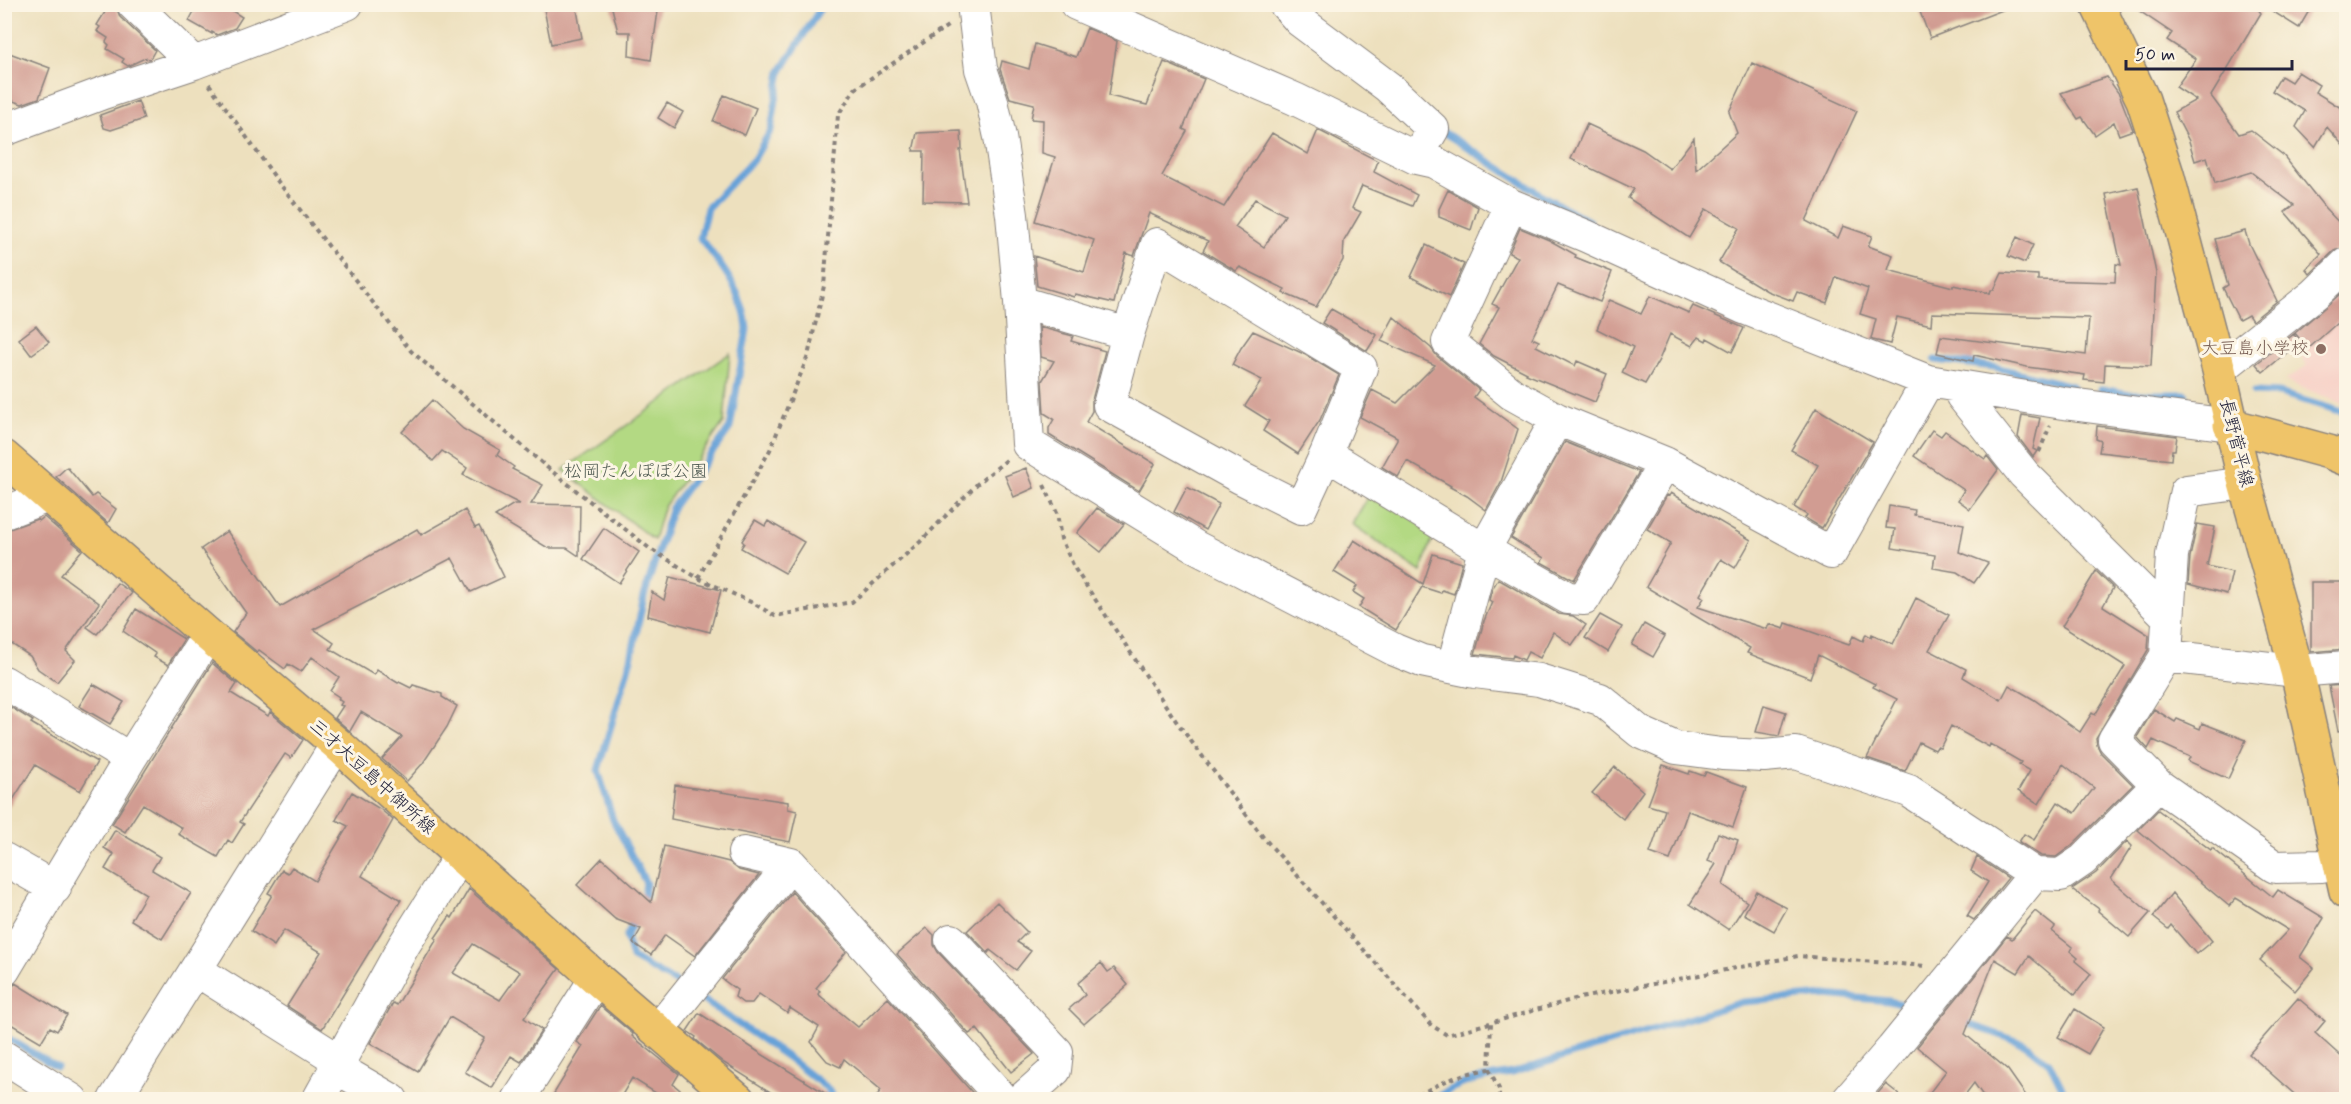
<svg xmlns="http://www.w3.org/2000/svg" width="2351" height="1104" viewBox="0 0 2351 1104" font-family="Mynerve,'Klee One',sans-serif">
<rect width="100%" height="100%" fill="#fcf5e5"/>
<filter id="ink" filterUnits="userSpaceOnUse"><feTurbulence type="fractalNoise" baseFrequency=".0167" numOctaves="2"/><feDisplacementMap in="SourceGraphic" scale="12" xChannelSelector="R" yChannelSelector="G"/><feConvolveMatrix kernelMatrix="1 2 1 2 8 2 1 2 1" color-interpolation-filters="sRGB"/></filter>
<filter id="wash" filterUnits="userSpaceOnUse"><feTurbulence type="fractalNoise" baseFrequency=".008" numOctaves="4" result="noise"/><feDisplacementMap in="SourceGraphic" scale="24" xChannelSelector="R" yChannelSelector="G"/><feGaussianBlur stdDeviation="1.35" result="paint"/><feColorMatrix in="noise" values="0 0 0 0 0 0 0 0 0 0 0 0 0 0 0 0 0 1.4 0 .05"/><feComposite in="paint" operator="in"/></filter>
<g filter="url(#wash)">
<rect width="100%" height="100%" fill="#ede0be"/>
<!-- built -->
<path fill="#f7d1c7" d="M2346,272V405L2285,381L2307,365L2282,332Z"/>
<!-- green -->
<path fill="#b3d983" stroke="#6a7e5f" stroke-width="1.5" d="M730,353L724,422L663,508L654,540L563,470Z
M1371,492L1435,531L1421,572L1352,524Z"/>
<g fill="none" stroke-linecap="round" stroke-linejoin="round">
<!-- stream -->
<path stroke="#68a2d8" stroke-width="7" d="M1440,130L1545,197L1589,221
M1935,360L1995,367L2072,386
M2101,389L2130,394H2186
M2254,392L2279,393L2346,413
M643,903L646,883L613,820L598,770L631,659L644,596L672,508L730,428L747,329C745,295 721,264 700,238L707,208L754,159L771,130L781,71L823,4
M635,918L626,937L632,958L684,987
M696,995L787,1057L828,1089L834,1100
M1962,1022L2023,1043L2049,1062L2068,1100
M4,1036L57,1067
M1433,1100C1457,1082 1483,1077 1512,1073L1742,1002L1826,995L1889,1001L1914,1007"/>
</g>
<g id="blocks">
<!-- building -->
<path fill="#d19c92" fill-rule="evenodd" d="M110,4L116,6L120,17L155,50L150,59L145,58L128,66L122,62L124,59L107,49L109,45L106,42L108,38L97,31L100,27L97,25Z
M198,4H221L242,17L235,28L217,35L212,32V34L189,21Z
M543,4H576L582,38L551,44Z
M611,4H659L651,60L629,56L630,32H618Z
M1917,4H2013V6L1930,38Z
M2129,4H2254L2261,13L2211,96L2239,134L2251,130L2283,155L2325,208L2346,230V247L2334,251L2310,274L2306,269L2321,254L2285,212L2294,205L2251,172L2215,183L2207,157L2195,161L2189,141L2174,112L2196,100L2176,87L2196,59L2167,40L2172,33Z
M2261,4H2313L2299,28Z
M1087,28L1117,41L1109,96L1147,105L1164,62L1204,79L1183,129L1187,131L1162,176L1224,207L1272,133L1308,154L1318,130L1378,161L1374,172L1417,195L1412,206L1362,186L1352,208L1361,212L1344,241L1343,260L1316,307L1283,293L1285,289L1240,267L1236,271L1203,251L1208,241L1149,213L1134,256L1126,253L1114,303L1075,294L1074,297L1037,286L1034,256L1084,272L1094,240L1035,221L1055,157L1042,153L1043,120L1031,119L1034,104L1010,98L1000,69L1002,61L1029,69L1035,44L1076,57ZM1255,199L1285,215L1264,247L1235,227Z
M4,51L50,68L39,98L22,104L4,98Z
M1752,63L1857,111L1806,221L1838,238L1843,226L1872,236L1868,246L1893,255L1888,270L1953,287V285L1990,293L1991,290H1994L2002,273L2038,275V280L2115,282L2116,264L2121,265L2106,194L2138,187L2156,273L2151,366L2105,364L2104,382L2084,380L2085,375L2027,367L1974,355L1973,361L1937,353L1941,336L2086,355L2089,318L1932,313L1931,325L1897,317L1890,344L1873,340L1871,339L1876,319L1860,314L1868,289L1836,277L1827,303L1797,292L1793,301L1767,291L1719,262L1739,228L1706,209L1689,238L1628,198L1634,189L1571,159L1587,124L1643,150L1670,169L1694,138L1696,170L1737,133L1729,112Z
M2298,72L2319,85L2315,92L2346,111V149L2327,127L2315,147L2296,127L2305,111L2272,91L2281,76L2291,82Z
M2107,77L2119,94L2133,130L2119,135L2114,122L2095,135L2082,117L2078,119L2061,93Z
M724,95L756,108L745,135L713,121Z
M138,101L144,119L111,130L104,128L100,115Z
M667,103L683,112L674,128L658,118Z
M961,131L962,150H960L967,202L923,201L924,151H913L917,133Z
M1448,190L1478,207L1471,230L1439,217V209Z
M1520,228L1549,240L1576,255L1575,257L1612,272L1600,302L1558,285L1532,338L1539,341L1536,346L1575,366L1577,361L1607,374L1595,402L1526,374L1527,373L1494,356L1479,344L1499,307L1492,304L1518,257L1509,253Z
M2245,231L2249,244L2277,301L2252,321L2248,315L2239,320L2223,288L2228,285L2215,239Z
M2017,237L2033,245L2025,263L2008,256Z
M1426,245L1464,264L1449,297L1411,277Z
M2346,289V315L2308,349L2295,333Z
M1650,296L1689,313L1693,306L1744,328L1732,352L1707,338L1706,341L1699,337L1692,346L1670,334L1659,360L1645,384L1622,373L1633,347L1597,329L1609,300L1641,314Z
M1331,309L1377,335L1367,351L1322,323Z
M1394,317L1431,348L1437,356L1479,390L1474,397L1518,429L1501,482L1486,510L1467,496L1450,487L1451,486L1407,461L1398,477L1382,467L1397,440V437L1360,417L1372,390L1397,403L1435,365L1381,341Z
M36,326L49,342L31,355L19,339Z
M1039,327L1073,336L1071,341L1105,351L1092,400V411L1086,422L1155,464L1139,491L1049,435V428L1054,419L1044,413L1042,381L1054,361L1041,357Z
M1253,331L1304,354L1339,375L1320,420L1298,454L1263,431L1269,421L1245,406L1262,380L1232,365L1241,348Z
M2294,334L2299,343L2263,372L2256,364Z
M432,400L463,429L500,450L497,455L514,467L512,469L543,485L531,504L580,505L579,556L567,548H548L495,516L514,504H520L463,475L467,468L442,451L433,461L402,432Z
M1816,408L1873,442L1822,528L1805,518L1807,515L1794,507L1818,465L1791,450Z
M2022,415L2040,418L2033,449L2037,451L2033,457L2018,437Z
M2097,426L2177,436L2175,450H2172L2171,460L2099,452L2101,441L2096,439Z
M1932,430L1941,436L1945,431L1985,459L1987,456L1998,470L1970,509L1958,500L1964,490L1914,456Z
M1565,442L1639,472L1574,580L1541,562L1544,558L1511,538Z
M67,467L92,497L96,494L116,509L108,523L56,477Z
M1026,468L1034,488L1014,497L1005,476Z
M1187,487L1219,504L1205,530L1174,512Z
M1671,493L1751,540L1735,568L1721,559L1700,595L1704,598L1698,607L1767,629L1769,624L1784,629L1786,623L1849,645L1853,636L1863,641L1866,634L1871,637L1872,634L1893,644L1916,598L1949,615L1929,650L1966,669L1963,677L2001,700L2009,685L2033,699L2080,732L2092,713L2095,715L2125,666L2062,626L2096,571L2113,588L2103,606L2149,635L2148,650L2096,738L2097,745L2101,753L2133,785L2071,846L2056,857L2041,856L2019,842L2024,834L2034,840L2058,802L2075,813L2094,788L2063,764L2039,804L2018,791L2030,771L2019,765L2021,762L1990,744L1989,747L1951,726L1940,748L1937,747L1935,750L1919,742L1905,771L1867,758L1897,699L1873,687L1875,684L1818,655L1810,678L1747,653L1750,648L1646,587L1671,543L1647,529L1667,495L1669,496Z
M1889,506L1915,510L1914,515L1964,524L1959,552L1988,563L1974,583L1957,572L1933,568L1935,555L1892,548L1895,529L1886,528Z
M1097,508L1124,524L1101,552L1077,533Z
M465,510L475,528L479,526L504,577L471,592L452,558L314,629L334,643L330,649L374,675L377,670L398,683L399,682L411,688L413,685L442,694V697L457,706L447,727L423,763L407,781L382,759L402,737L361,712L350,731L335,718L343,706L340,705L342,702L338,699L339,697L330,691L339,677L312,657L301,672L288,664L285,669L259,650L257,652L233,632L246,613L201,549L227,531L280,607L417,529L421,535Z
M44,517L82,550L61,575L99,603L66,651L75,660L57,682L38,669L30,656L4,639V531L37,519L39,521Z
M755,520L765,526L768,521L804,542L785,573L741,548L744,543L742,541Z
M2197,524L2215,527L2207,566L2232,572L2227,594L2188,584L2190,557Z
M604,528L639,552L619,583L583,559Z
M1354,540L1423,584L1433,554L1462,563L1454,594L1442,590L1441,593L1422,587L1396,630L1359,607L1364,599L1353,592L1357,586L1334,572Z
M670,577L721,590L710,632L648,616L652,592L664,600Z
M1498,579L1559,614L1573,616L1586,625L1572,645L1553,632L1540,658L1528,652L1524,660L1513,655L1512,658L1475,654L1484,621L1492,602L1489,600L1492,589Z
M2311,582H2346V649L2311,652Z
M117,583L132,593L97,634L87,627Z
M136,609L184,639L168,665L154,657L156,654L123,631Z
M1600,615L1622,627L1608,652L1585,638Z
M1644,624L1665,636L1653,657L1632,645Z
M212,663L237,684L231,693L268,716L270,712L303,740L291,758L285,754L240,822L244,824L232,843L228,840L218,857L178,834L182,828L143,804L125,832L112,824Z
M93,684L124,702L110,724L79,706Z
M2346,685V730L2338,731L2329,686Z
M4,703L33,721L31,723L97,762L80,791L35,765L4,814Z
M1764,705L1786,712L1779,736L1756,732Z
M2154,709L2175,722L2177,719L2200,729L2202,723L2246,740L2228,779L2188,761L2190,757L2153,740L2148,749L2137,737Z
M1663,765L1689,774L1690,771L1704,776L1706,772L1747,787L1733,827L1688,811L1670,860L1650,853L1665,810L1648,805Z
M1615,767L1643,791L1623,819L1592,793Z
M675,785L788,802V809L797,811L790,842L671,819Z
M352,792L380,809L393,820L362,876L401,900L322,1029L287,1006L321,952L284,930L274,946L251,931L272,895L268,893L282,870L288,873L292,867L315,881L348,826L336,820Z
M2158,810L2211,850L2212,848L2273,897L2278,890L2324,918L2300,957L2314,968L2295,991L2260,960L2288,930L2236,898L2229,906L2138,830Z
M115,830L160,857L152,870L191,893L162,939L131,920L146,894L105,869L114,854L104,848Z
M1718,833L1738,840L1723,885L1747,902L1729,930L1690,904L1716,864L1708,861Z
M2127,841L2132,846L2111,879L2150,913L2129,937L2098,911L2099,909L2072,889L2096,873Z
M664,846L729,862L739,870L759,875L695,956L665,935L651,955L633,943L641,929L615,919L577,885L602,858L651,902Z
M1977,857L2008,878L1974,920L1967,916L1988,882L1971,871Z
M469,889L559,969L524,1018L542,1030L521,1062L511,1056L492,1088L465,1072L485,1038L450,1017L418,1071L370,1043L393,1003L397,1005L437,939L435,938L450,916L452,918ZM473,944L520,972L500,1000L453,973Z
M1756,891L1787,908L1774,931L1744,914Z
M792,892L846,952L816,988L820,991L818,994L858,1027L888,998L979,1100H874L881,1090L844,1059L840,1067L827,1061L811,1042L819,1027L790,1008L787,1013L759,994L752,1003H743L735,997L737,990L722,979Z
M2172,893L2212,941L2196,954L2171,925L2168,929L2153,917Z
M997,902L1027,932L1017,942L1031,951L1016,970L990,950L988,953L967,931Z
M2035,911L2055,927L2052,931L2072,947L2070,951L2078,958L2075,961L2091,974L2075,995L2029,956L2018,973L1995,959L1965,1034L2008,1070L2029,1100H1986L1974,1083L1961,1100H1924L1946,1071L1917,1047L2007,936L2012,939Z
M927,928L934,935V945L938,952L1034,1054L1011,1072L977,1029L969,1034L897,954Z
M1101,963L1108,972L1114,968L1128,985L1084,1024L1069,1009L1085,995L1078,983Z
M15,983L67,1015L57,1031L50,1027L41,1042L4,1020V1000Z
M2298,998L2325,1021L2315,1033L2346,1061V1086L2335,1100H2301L2249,1054Z
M600,1006L633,1034L632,1036L679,1074L673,1084L692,1100H667L632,1078L619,1100H550L583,1046L577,1042Z
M2075,1009L2104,1027L2088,1054L2058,1037Z
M699,1013L760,1053L836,1100H783L724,1063L695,1039L696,1037L687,1031Z
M1886,1084L1906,1100H1872Z"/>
</g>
</g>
<g filter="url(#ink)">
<use href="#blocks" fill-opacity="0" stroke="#88817c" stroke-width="1.5"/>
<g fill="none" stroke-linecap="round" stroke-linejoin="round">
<defs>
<path id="minor" d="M133,4L194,63
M973,4L981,69L992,101L1000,137L1012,215L1020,302L1128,334
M1076,4L1295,99L1416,158L1434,162L1511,205L1586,236L1744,308L1928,381L2063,403L2230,425
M1285,4L1300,21L1388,87L1433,129L1416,158
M4,130L103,93L194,63L347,4
M1511,205L1448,342L1512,394L1557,419L1665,463L1831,553L1928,381
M1020,302L1028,444L1196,547L1395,650L1422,661L1475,672L1539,680L1600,699L1640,732L1676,748L1722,754L1764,756L1796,753L1909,791L2035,874
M2219,370L2315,294L2346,264
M1963,388L1962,396L2024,474L2167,616
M1326,454L1361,368L1157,244L1128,334L1109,405L1241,478L1301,508L1326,454L1484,550L1568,598L1584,599L1665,463
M2245,483L2186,491L2172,555L2166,656L2114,740L2158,785L2275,867L2322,866L2339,862
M4,513L48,496
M2166,656L2297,671L2346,667
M1453,666L1484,550L1557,419
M4,682L130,759
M744,853L791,864
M4,859L55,888
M951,940L1057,1052L1055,1070L1021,1100
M4,970L130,759L208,635
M196,970L329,1054L337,1068L392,1100
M658,1030L791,864L1004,1100
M4,1057L72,1100
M114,1100L337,744
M318,1100L404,945L460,856
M518,1100L596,978
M1848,1100L1892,1049L2035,874L2061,875L2083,860L2158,785"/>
<path id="major" d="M2097,4L2143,100L2167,174L2219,370L2245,483L2297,671L2346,891
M2230,425L2329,452L2346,459
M4,457L208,635L337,744L596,978L738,1100"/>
</defs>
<!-- minor casing -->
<use href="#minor" stroke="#88817c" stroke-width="34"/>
<!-- major casing -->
<use href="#major" stroke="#88817c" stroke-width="36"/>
<!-- path -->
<path stroke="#88817c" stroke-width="4" stroke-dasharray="4.5 4.5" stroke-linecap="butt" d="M209,84L279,183L411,351L549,469L649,548L698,578L753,603L775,616L852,602L920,542L977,484L1009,458
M2039,452L2050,426
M1044,485L1057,513L1061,539L1075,569L1176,721L1263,837L1431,1025L1447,1035L1575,999L1798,956L1926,966
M698,578L770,450L808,356L824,286L838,115L855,89L949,25
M1489,1069L1499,1089V1100
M1411,1100C1436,1084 1459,1074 1489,1069L1491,1023"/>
<!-- minor -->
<use href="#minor" stroke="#fff" stroke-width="32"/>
<!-- major -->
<use href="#major" stroke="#efc469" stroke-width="33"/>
</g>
</g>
<!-- markers -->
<circle fill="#8d6e63" stroke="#fcf5e5" stroke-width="2" cx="2321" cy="349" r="6"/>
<g text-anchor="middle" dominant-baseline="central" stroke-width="6" stroke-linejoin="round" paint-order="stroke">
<!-- education labels -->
<g font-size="18" fill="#785e54" stroke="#fcf5e5" text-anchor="end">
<text x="2309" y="349">大豆島小学校</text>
</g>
<!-- street labels -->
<g font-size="18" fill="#22223b" stroke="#fcf5e5">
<text transform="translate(2236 443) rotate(76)">長野菅平線</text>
<text transform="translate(372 777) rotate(42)">三才大豆島中御所線</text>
</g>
<!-- park labels -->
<g font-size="18" fill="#4e5951" stroke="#fcf5e5">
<text x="636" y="472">松岡たんぽぽ公園</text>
</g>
</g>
<!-- margin -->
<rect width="2351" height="1104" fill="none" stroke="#fcf5e5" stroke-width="24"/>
<!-- scale -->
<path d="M2126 60v9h166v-9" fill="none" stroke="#22223b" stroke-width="3"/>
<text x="2135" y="60" font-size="18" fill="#22223b" stroke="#fcf5e5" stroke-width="4.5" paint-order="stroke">50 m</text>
</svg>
